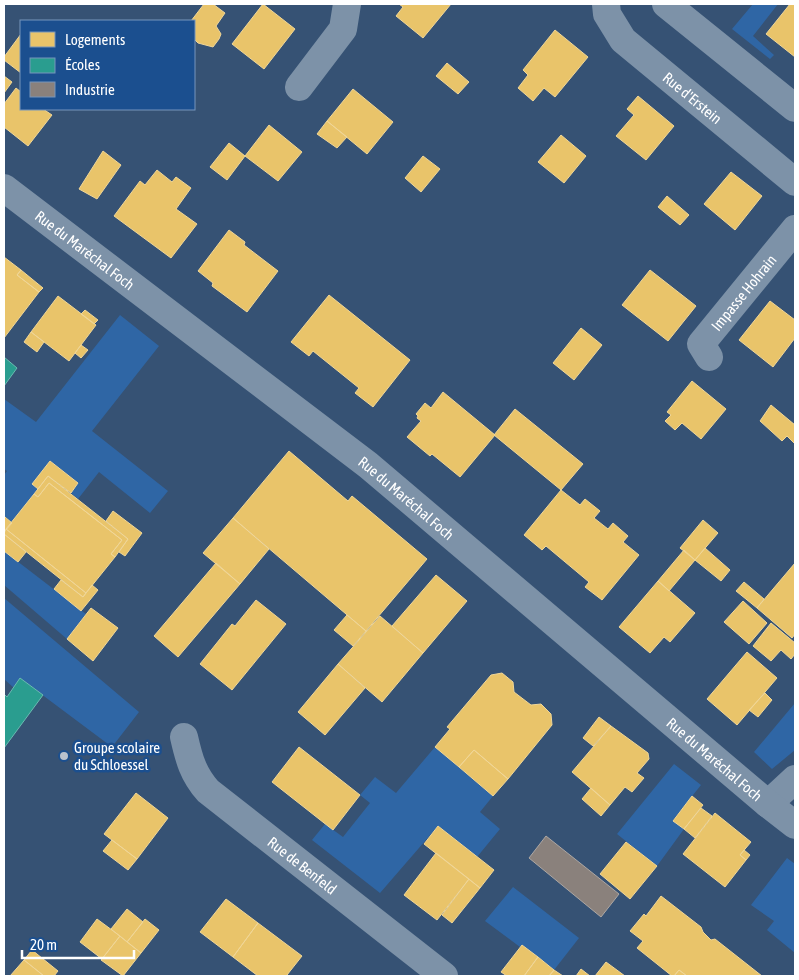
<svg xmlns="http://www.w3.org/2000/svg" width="799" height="980" viewBox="0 0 799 980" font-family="'Asap Condensed',sans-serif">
<rect width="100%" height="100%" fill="#365274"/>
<!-- green -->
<path fill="#2f66a5" d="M753,4H778L753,36L774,55L770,59L732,29Z
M120,315L159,346L92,431L168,491L150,513L99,472L78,499L71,493L78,483L50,461L38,489L12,523L6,517L4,519V475L7,471L4,469V399L36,422Z
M4,551L86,614L67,639L4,585Z
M4,598L139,712L112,747L21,679L14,688L4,679Z
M795,703V750L772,769L754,752Z
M435,747L493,796L480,812L500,829L477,857L438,826L380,893L312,840L325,824L343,837L370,803L360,795L375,777L396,793Z
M674,764L701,785L673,820L684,829L657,866L617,834Z
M787,858L795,864V953L767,930L774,921L751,905Z
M513,887L579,938L554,970L522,945L520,947L485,921Z"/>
<!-- homes -->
<path fill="#e9c46a" stroke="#f0d697" d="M204,4H213L225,13L216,26L221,34L219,39L213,47L198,43L194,39V21H191Z
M263,4L295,29L264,69L232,44Z
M399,4H451L423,38L396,16L403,7Z
M790,4H795V57L766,34Z
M555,30L588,57L555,97L544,88L533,101L518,88L528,75L523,70Z
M21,34V73L4,60V57Z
M447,63L469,82L458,94L436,76Z
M4,76L12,82L4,93Z
M16,88L21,92V109H43L52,115L28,146L4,127V104Z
M353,89L393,122L367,154L327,121Z
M638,96L674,126L646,160L616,136L634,115L627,109Z
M327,121L347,137L337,148L317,134Z
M269,125L302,152L278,181L245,156Z
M561,135L586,156L564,183L538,162Z
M229,143L245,156L227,180L210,167Z
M103,151L121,165L97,199L79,189Z
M423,156L440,169L421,192L405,178Z
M157,170L172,182L176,177L191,188L176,209L197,224L171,258L114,216L140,181L145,185Z
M731,172L762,196L735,230L704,204Z
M667,196L689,215L680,225L658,207Z
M229,230L245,242L244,245L278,271L247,312L212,286L213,283L198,271Z
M4,257L21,270L17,275L39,292L4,338Z
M21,270L43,288L39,292L17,275Z
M650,270L696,306L668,341L622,305Z
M329,295L410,360L373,407L355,393L359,388L313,351L309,356L291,342Z
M58,296L96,325L69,361L31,332Z
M770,301L795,320V338L773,367L739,340Z
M85,310L98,320L94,324L81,314Z
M581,328L602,345L574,380L553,363Z
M31,332L44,342L37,352L24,342Z
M81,345L88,350L81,358L75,353Z
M692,381L726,409L701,439L682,423L675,430L665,421L671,415L667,412Z
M443,392L495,435L460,477L432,454L430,456L407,437L421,421L417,418L418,416L416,414L425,403L431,408Z
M771,405L795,425V444L787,436L782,441L760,421Z
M515,409L583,464L561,490L494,435Z
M289,451L348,501L352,496L427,559L366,631L233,518Z
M50,461L78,483L71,493L48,476L38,489L32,484Z
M48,476L128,539L115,557L111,554L122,540L49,483L38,497L34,494Z
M49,483L122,540L111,554L115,557L86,593L6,529L34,494L38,497Z
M561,490L580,505L585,499L600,511L594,518L608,529L613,523L628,536L623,542L639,555L602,600L585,587L589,582L546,546L542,550L524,535Z
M113,511L142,533L125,556L119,552L128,539L106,521Z
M5,517L12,523L4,532V519Z
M233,518L269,549L240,584L203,553Z
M703,520L718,533L695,560L680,548Z
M6,529L86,593L83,597L4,534Z
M4,534L26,552L18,562L4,551Z
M705,548L730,570L721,581L695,560Z
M684,550L695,560L669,591L658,581Z
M216,563L240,584L178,657L154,636Z
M795,563V634L792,638L757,608Z
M436,575L467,601L423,653L392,626Z
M61,580L83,597L92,585L98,590L81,611L54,589Z
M658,581L695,613L670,642L664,637L650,653L619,627Z
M744,582L764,599L757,608L736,591Z
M256,600L286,624L232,690L200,664L232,624L235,626Z
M743,601L767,623L749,644L724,622Z
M91,608L118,628L93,661L67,639Z
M347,615L366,631L353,646L334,630Z
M380,616L423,653L382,702L338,664Z
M771,623L795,643V654L791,659L781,650L771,661L753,646Z
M747,652L777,678L737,725L707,699Z
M338,664L365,688L325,735L298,712Z
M502,673L513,682L514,692L531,705L541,704L551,714L552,725L508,779L474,750L459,767L435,747L450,729L447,727L491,675Z
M765,693L772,700L758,717L749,710Z
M599,717L611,726L593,746L583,738Z
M611,726L648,753L649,759L637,773L644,778L632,792L625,787L610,805L572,772Z
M299,747L360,795L333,830L272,782Z
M474,750L508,779L493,796L459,767Z
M591,788L610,805L601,816L582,799Z
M136,793L168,818L137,859L104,834Z
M692,796L703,805L684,829L673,821Z
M701,808L712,816L695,838L684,829Z
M715,813L751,842L740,855L746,860L725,887L683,854Z
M438,826L494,870L480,888L424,844Z
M112,840L137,859L128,870L103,851Z
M626,842L657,866L630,899L600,874Z
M744,850L750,855L746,860L740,855Z
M436,853L469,879L437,920L404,895Z
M469,879L480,888L452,923L442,915Z
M661,896L701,927L703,932L711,940L715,939L762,976H687L679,970L674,976H672L637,948L643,941L630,931L644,914L646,916Z
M226,899L258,923L233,957L200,932Z
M127,909L143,922L127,942L111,929Z
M97,919L120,936L102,959L80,942Z
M145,919L159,930L141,953L127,942Z
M258,923L302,956L287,975L288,976H258L233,957Z
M120,936L141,953L123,976L101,960Z
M522,945L538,957L524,976H507L501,972Z
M32,950L58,971L54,976H44L24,960Z
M538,957L554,970L549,976H524Z
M24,960L44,976H10Z
M606,962L625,976H595Z
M581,969L590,976H576Z
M554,970L563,976H549Z
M679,970L687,976H674Z"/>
<!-- schools -->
<path fill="#2a9d8f" stroke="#6abab1" d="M4,357L17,368L4,386Z
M20,678L43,695L4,748V694L7,697Z"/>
<!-- industry -->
<path fill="#8a817c" stroke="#ada7a3" d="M546,836L619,894L601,917L529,858Z"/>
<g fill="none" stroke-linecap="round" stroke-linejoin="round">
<!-- minor -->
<g stroke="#7d92a8" stroke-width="28">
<path id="s1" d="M606,4L607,14L623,40L795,182"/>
<path d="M666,4L795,108"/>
<path d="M299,87L343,29L347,4"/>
<path id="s2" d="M709,357L701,344L795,229"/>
<path id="s3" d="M184,737C189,759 193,774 208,791L444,976"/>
<path d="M768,804L795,779"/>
</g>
<!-- tertiary -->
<path stroke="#7d92a8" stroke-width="28" id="s4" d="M4,188L368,465L768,804L795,825"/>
</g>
<!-- markers -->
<circle fill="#b9c2ce" stroke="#1b4f8f" stroke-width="2" cx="64" cy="756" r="5"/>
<g text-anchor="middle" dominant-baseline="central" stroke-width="5" stroke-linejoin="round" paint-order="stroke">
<!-- street labels -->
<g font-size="15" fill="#fff" stroke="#1b4f8f">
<text stroke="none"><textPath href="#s1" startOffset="131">Rue d'Erstein</textPath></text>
<text stroke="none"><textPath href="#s4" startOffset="102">Rue du Maréchal Foch</textPath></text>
<text stroke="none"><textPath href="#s2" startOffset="82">Impasse Hohrain</textPath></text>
<text stroke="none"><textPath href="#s4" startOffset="508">Rue du Maréchal Foch</textPath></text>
<text stroke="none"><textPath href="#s4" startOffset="912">Rue du Maréchal Foch</textPath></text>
<text stroke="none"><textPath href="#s3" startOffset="180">Rue de Benfeld</textPath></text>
</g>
<!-- poi labels -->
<g font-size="15" fill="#fff" stroke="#1b4f8f" text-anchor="start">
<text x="74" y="747">Groupe scolaire<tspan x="74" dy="17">du Schloessel</tspan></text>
</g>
</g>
<!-- border -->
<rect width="799" height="980" fill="none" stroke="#ffffff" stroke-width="10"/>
<!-- legend -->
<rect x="20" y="20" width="175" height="90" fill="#1b4f8f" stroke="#7695bc"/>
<rect x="30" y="32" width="25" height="15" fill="#e9c46a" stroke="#7695bc"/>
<text x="65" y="45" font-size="15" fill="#ffffff">Logements</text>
<rect x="30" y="58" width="25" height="15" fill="#2a9d8f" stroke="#7695bc"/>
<text x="65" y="70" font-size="15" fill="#ffffff">Écoles</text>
<rect x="30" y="82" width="25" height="15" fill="#8a817c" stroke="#7695bc"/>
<text x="65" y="95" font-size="15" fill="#ffffff">Industrie</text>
<!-- scale -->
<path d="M22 950v8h112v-8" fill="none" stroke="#ffffff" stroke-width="2.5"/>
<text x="30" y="950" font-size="15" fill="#ffffff" stroke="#1b4f8f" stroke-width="4" paint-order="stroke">20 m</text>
</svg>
